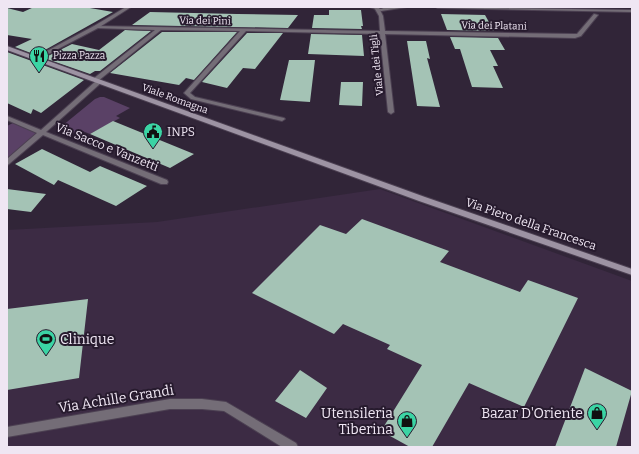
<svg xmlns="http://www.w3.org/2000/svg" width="639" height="454" viewBox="0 0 639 454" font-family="Bitter,serif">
<rect width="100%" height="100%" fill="#312538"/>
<!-- built -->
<path fill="#3c2b44" d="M380,189L632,281V447H7V230L157,222Z"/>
<!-- green -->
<path fill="#5a4166" d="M100,97H104L130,108L116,116L120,118L90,134L80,130L74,133L62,126L95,99Z
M15,122L41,132L7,163V126Z"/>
<!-- building -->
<path fill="#a4c3b5" d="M34,7H84L113,12L36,55L15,47L32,39L7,35V8L23,12Z
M329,10H361L363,26H361L362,29L312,28L314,15H329Z
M150,12L237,14L298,15L288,28L132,25Z
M441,14L485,15L494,31L447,30Z
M125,30L151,31L100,71H95L90,74L44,58L72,44L99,50Z
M162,32H237L194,80L186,78L179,85L110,73Z
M247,33H283L255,69L243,68L227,88L202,82Z
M311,34L362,35L364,56L308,54Z
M450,37L498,38L505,50H490L498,66H493L503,88L472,87L460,49H455Z
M407,41H426L430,59L427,58L440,107L417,106Z
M7,52L84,80L41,113L33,109L31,114L7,103Z
M289,60H315L310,102L280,100Z
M341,82H363L362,106L339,105Z
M113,121L194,154L170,168L90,134Z
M42,149L90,172L100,166L147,186L116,206L58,180L54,185L15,164Z
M7,189L46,194L31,212L7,209Z
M362,219L449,251L440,262L520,292L528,280L578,298L524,407L469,383L432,447H410L381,431L422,365L387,349L390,345L343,324L334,334L252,293L320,225L346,234Z
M88,299L79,378L7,390V309Z
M585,368L632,391L616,447H555Z
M300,370L327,388L306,418L275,401Z"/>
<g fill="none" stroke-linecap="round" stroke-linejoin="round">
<defs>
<path id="minor" d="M377,8H379L383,16L385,31L575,34H577L594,14L598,15L581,36L575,38L385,34L394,112L391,114L388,112L380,34L246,31L190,93L195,97L284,118L285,119L282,121L191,99L184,93L240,31L161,30L98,81L102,82L46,132L167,180L168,182L167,184H161L43,135L9,164L7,165V159L37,133L7,120V116L41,130L96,81H93V79L155,30L96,28L94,27V26L380,31L379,16L375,9Z
M170,399H202L226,402L296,443L298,447H282L224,411L202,409H170L7,437V427Z"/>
<path id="tertiary" d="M126,7H131L98,28L37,60L32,59L94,26Z
M370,7L381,9L386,7H407L381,11Z
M436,7L632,10V12L438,8Z"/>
<path id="secondary" d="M7,46L425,197L632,269V275L419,201L7,50Z"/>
</defs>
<!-- minor casing -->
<use href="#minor" stroke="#4c4052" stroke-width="2"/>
<!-- tertiary casing -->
<use href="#tertiary" stroke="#4c4052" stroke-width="2"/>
<!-- secondary casing -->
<use href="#secondary" stroke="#4c4052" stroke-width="2"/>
<!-- minor -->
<use href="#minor" fill="#746d77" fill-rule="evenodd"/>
<!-- tertiary -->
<use href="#tertiary" fill="#746d77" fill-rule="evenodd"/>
<!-- secondary -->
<use href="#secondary" fill="#9d93a3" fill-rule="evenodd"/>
</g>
<!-- icons -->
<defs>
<symbol id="restaurant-pin" viewBox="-11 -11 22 30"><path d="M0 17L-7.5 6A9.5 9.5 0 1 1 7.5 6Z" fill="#3bd4a4" stroke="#271b2e"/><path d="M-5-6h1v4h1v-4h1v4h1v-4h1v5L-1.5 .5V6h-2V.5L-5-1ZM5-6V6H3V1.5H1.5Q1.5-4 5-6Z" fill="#111"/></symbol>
<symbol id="civic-pin" viewBox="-11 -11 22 30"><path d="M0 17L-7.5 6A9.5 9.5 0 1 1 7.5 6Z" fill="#3bd4a4" stroke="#271b2e"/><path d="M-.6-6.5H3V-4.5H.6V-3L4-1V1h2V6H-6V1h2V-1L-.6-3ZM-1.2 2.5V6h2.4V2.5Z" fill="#111"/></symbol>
<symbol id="stadium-pin" viewBox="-11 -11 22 30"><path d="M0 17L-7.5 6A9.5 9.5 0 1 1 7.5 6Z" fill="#3bd4a4" stroke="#271b2e"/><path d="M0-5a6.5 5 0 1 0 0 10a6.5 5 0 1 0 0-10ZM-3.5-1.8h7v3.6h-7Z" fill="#111"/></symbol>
<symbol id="shop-pin" viewBox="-11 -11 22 30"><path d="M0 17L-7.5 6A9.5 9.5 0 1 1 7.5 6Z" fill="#3bd4a4" stroke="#271b2e"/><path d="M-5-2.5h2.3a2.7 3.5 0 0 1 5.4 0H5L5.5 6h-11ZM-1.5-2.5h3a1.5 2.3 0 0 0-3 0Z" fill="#111"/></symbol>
</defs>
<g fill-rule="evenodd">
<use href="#restaurant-pin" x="28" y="45" width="22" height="30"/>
<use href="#civic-pin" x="142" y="121" width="22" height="30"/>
<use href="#stadium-pin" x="35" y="328" width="22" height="30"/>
<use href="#shop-pin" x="586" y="402" width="22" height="30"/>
<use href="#shop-pin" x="396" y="410" width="22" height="30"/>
</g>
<g text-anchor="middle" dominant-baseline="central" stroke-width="4" stroke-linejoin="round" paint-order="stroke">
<!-- far-street labels -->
<g font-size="10" fill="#efe6f3" stroke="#271b2e">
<text transform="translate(205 21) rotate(1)">Via dei Pini</text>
<text transform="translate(494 26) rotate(1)">Via dei Platani</text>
<text transform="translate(377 65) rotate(-96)">Viale dei Tigli</text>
<text transform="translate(175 99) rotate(20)">Viale Romagna</text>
</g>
<!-- far-poi labels -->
<g font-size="10" fill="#efe6f3" stroke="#271b2e" text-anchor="start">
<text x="53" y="56">Pizza Pazza</text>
</g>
<!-- poi labels -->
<g font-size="12" fill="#efe6f3" stroke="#271b2e" text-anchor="start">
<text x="167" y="132">INPS</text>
</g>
<!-- street labels -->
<g font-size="12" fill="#efe6f3" stroke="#271b2e">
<text transform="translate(107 147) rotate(22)">Via Sacco e Vanzetti</text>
<text transform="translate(531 224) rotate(19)">Via Piero della Francesca</text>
</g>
<!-- near-poi labels -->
<g font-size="14" fill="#efe6f3" stroke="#271b2e" text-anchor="end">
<text x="60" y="339" text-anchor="start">Clinique</text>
<text x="393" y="413">Utensileria<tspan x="393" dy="16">Tiberina</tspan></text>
<text x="583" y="413">Bazar D'Oriente</text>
</g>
<!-- near-street labels -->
<g font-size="14" fill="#efe6f3" stroke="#271b2e">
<text transform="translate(116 399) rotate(-9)">Via Achille Grandi</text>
</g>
</g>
<!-- border -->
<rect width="639" height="454" fill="none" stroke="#efe6f3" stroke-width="16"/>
</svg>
